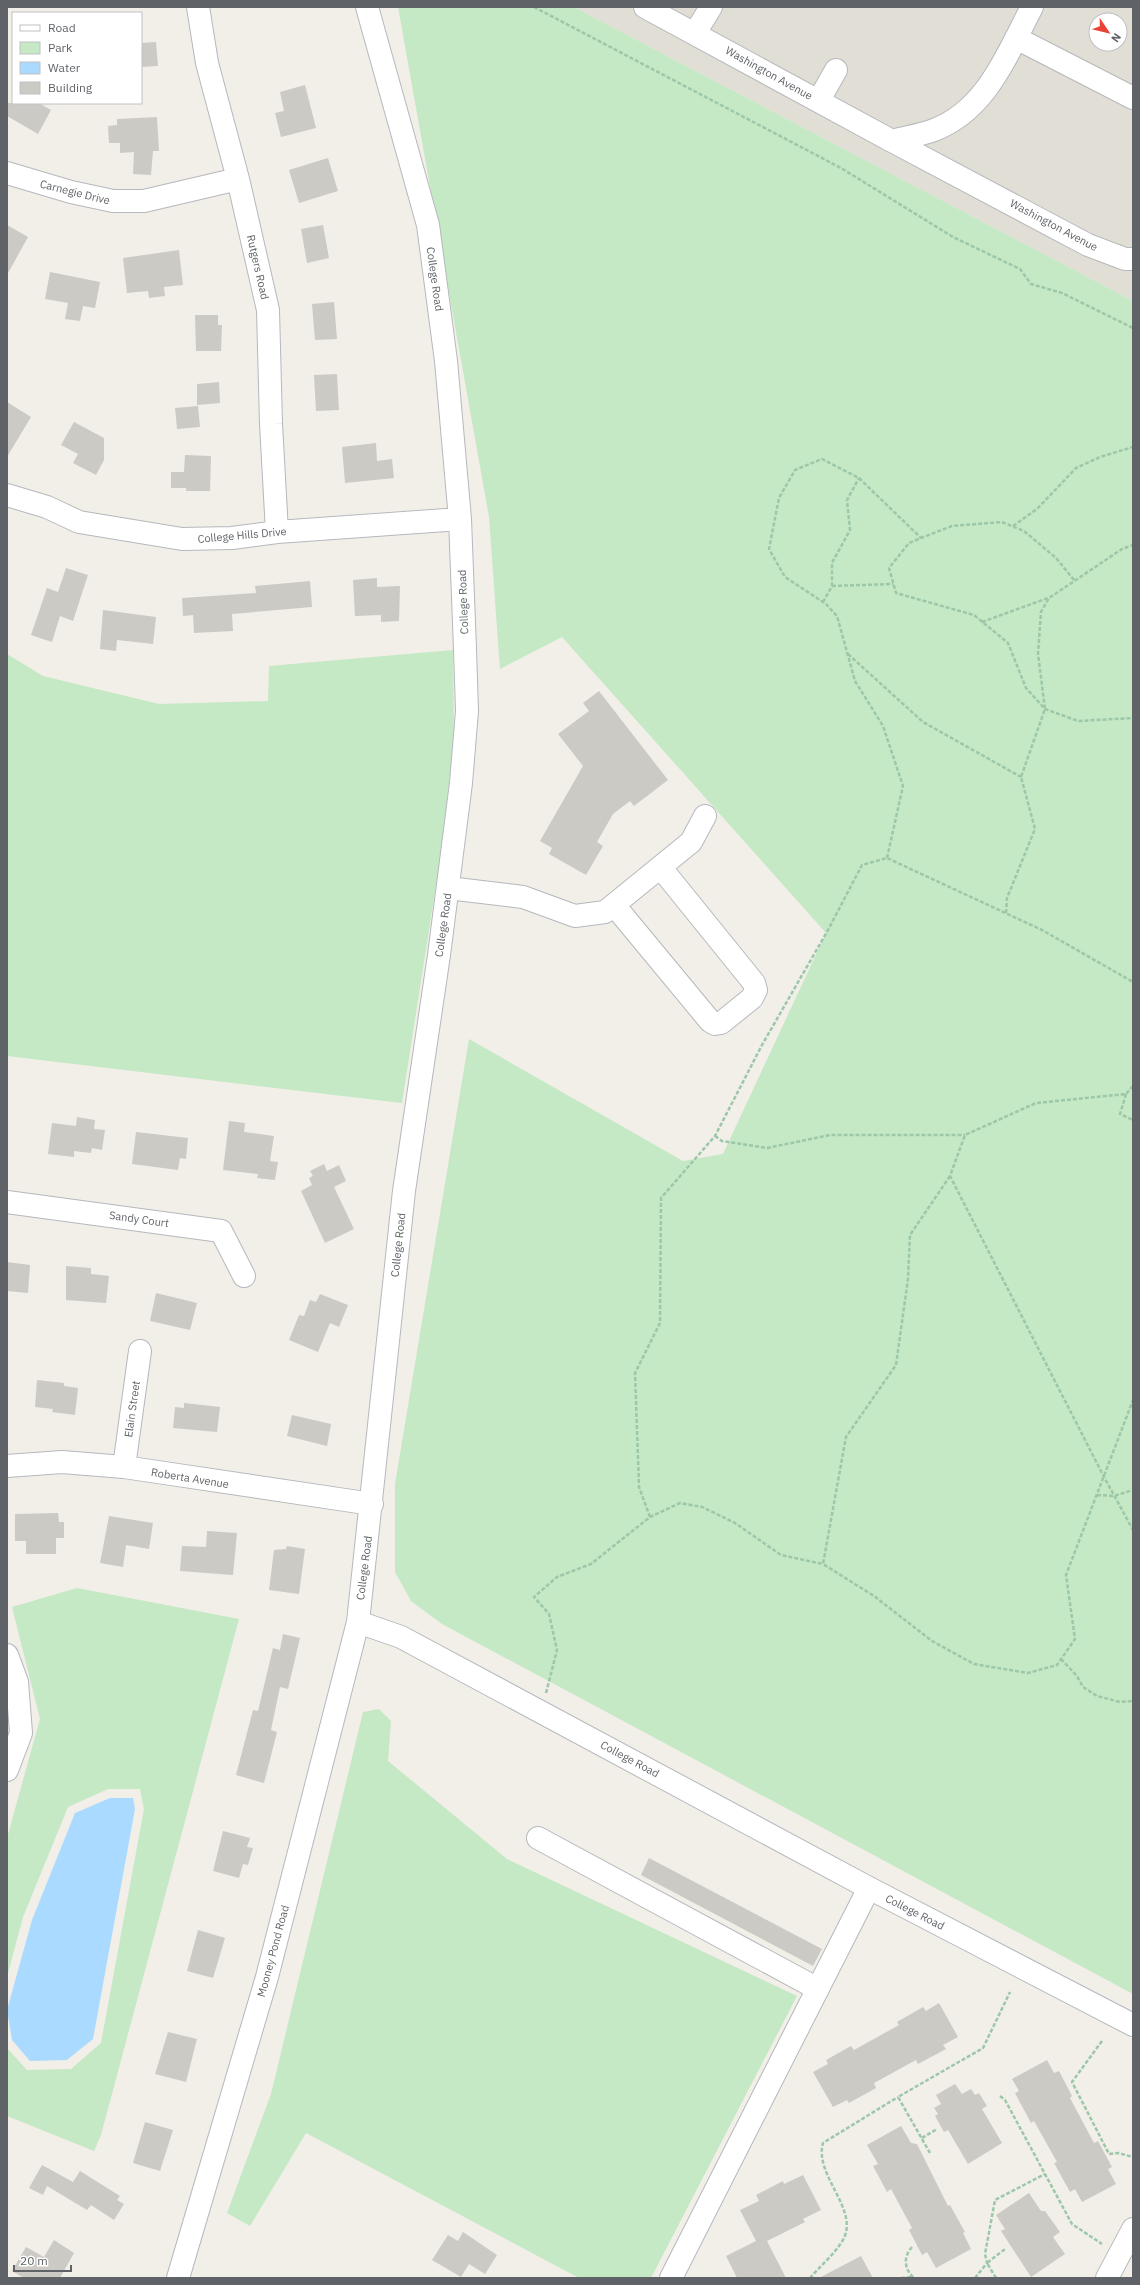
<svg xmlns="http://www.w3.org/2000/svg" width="1140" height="2285" viewBox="0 0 1140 2285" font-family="'IBM Plex Sans',sans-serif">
<rect width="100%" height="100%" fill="#f1efe8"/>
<!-- education -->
<path fill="#e1ded6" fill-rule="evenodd" d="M574,7H1133V301L916,187ZM1096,20H1120V44H1096Z"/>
<!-- green -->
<path fill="#c5e8c5" d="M398,7H574L1133,301V1994L442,1624L411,1601L395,1572V1484L469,1039L683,1161L723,1154L826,933L562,637L500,669L489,517Z
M453,650L454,738L441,853L402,1103L7,1056V654L43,676L159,704L268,701L269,666Z
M77,1588L239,1619L101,2135L94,2151L7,2116V2048L27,2070L71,2069L101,2043L144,1809L140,1789H108L68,1807L23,1917L7,1977V1838L40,1719L12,1607Z
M379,1709L391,1721L388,1761L507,1859L797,1996L651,2278H579L306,2133L250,2226L227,2213L271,2094L363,1712Z"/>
<!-- water -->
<path fill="#aadaff" d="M110,1798H133L135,1809L93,2039L67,2060L30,2061L12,2040L7,2010L32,1920L75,1813Z"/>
<!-- building -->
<path fill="#cccac5" d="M156,42L158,66L141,67V43Z
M305,85L316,128L281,137L275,113L284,111L280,92Z
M7,103H39L51,110L38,134L7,116Z
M157,117L159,151H153L151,175L133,174L134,152L120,153V143H109L108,126L117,125V119Z
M328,158L338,191L299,203L289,170Z
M7,225L28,237L7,275Z
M323,225L329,258L307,263L301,229Z
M179,250L183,285L164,287L165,296L149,298L148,291L127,293L123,258Z
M50,272L100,282L95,308L83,306L80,321L65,319L68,303L45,299Z
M334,302L337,339L315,340L312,304Z
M195,315H218V325H222L221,351H196Z
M337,374L339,410L316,411L314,375Z
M219,382L220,403L197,405V384Z
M7,402L31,417L7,457Z
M198,406L200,427L177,429L175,408Z
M74,422L104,438V460L96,475L73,463L78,454L61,445Z
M376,443L377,461L392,459L394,478L345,483L342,447Z
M185,455L211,456L210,491H186V488H171V472H184Z
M66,568L88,575L73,621L60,616L52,642L31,635L47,588L58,592Z
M377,578V587L400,586L399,621L381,622V615L355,616L353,580Z
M310,581L312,607L232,614L233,631L194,633L193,615L183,616L182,598L256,593L255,586Z
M103,610L156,617L153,644L117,640L116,651L100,649Z
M599,691L668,780L634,806L630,801L613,814L597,842L603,846L586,875L549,854L552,848L540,841L583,766L558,734L589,711L583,703Z
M77,1117L95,1120L94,1129L105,1130L102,1150L92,1148L91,1153L74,1151V1157L48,1154L52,1123L76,1126Z
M229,1121L245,1123L244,1132L274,1136L270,1161L278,1162L275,1180L257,1178L258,1174L223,1170Z
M136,1132L188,1138L186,1159L180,1158L178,1170L132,1164Z
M324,1164L327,1171L339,1165L346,1181L334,1187L354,1229L325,1243L301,1191L312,1185L309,1178L313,1176L310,1171Z
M7,1262L30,1265L28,1293L7,1291Z
M66,1266L91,1268V1274L109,1276L106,1303L66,1300Z
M156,1293L197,1303L190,1330L150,1321Z
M320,1294L348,1305L339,1327L330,1323L318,1352L289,1340L299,1315L304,1316L310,1300L316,1302Z
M37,1380L64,1383V1386L78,1388L75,1415L52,1412L53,1409L35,1407Z
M184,1403L220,1407L217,1432L173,1428L175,1407L184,1408Z
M292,1415L331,1424L327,1446L287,1436Z
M58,1513L59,1522H64V1538H56V1554H26V1541H15V1514Z
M109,1516L153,1523L149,1549L126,1545L123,1567L100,1563Z
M207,1531L237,1533L233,1575L180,1571L182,1546L206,1547Z
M287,1546L305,1549L299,1594L269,1590L274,1550L286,1549Z
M283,1634L300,1638L288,1689L280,1687L271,1730L277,1732L264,1783L236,1775L253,1710L258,1711L273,1648L280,1650Z
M223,1831L250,1838L247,1847L253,1848L248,1865L243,1864L239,1878L213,1871Z
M649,1858L822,1949L813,1966L641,1875Z
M198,1930L225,1938L213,1978L187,1971Z
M939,2003L958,2037L943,2045L946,2049L918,2064L916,2060L874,2083L876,2088L849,2103L847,2100L833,2107L813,2072L828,2064L826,2060L851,2046L854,2050L899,2025L897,2022L923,2007L926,2011Z
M168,2032L197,2039L186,2082L155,2074Z
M1047,2060L1054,2073L1059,2071L1072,2096L1070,2098L1094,2143L1098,2141L1112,2167L1108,2169L1116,2184L1082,2202L1075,2189L1070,2192L1054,2163L1057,2162L1034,2121L1031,2123L1015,2093L1019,2091L1012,2079Z
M955,2084L962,2094L971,2089L975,2095L979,2093L987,2106L982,2109L1002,2143L968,2164L948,2130L944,2132L935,2116L938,2114L934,2108L941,2104L936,2095Z
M145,2122L173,2130L160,2171L133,2163Z
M901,2126L911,2143L917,2144L948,2206L950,2205L965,2232L963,2233L971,2249L936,2268L927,2252L922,2255L909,2230L912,2228L891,2189L887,2192L873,2166L878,2164L867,2145Z
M42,2165L73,2182L80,2171L120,2196L117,2200L124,2204L114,2220L91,2205L87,2210L47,2186L43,2195L29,2188Z
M803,2175L821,2210L803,2219L805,2222L767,2241L786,2278H737L726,2256L756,2241L740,2210L759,2201L756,2195L783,2181L784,2184Z
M1029,2193L1041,2211H1045L1060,2232L1053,2237L1065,2254L1031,2277L1001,2231L1005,2229L996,2215Z
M463,2232L497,2255L485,2274L469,2264L461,2277L432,2260L448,2235L458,2241Z
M54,2240L74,2253L60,2278H24L12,2271L26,2247L44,2257Z
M861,2256L873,2278H819Z"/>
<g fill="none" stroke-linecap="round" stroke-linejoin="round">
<defs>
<path id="minor" d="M198,7L207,63L238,179L268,310L271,424L277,532
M645,7L892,141C906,137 921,135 934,130C987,110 1007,54 1032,7
M695,33L711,7
M1016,38L1133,98
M819,100L836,70
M892,141L1088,245L1125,259H1133
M7,173L71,192L113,201H144L238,179
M7,495L47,507L79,522L182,539L232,538L277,532L460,519
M448,888L523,897L575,916L605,912L691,842L705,816
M614,905L710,1021L715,1024L721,1023L752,998L756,990L754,983L661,868
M7,1202L221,1231L244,1276
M7,1466L62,1462L124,1467L372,1504
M124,1467L140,1351
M358,1622L401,1637L869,1888L1133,2025
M7,1655L17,1682L21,1733L7,1770
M538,1838L818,1989
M178,2278L267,1977L358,1622L404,1191L439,955L461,783L467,711L465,649L460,519L446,361L428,225L367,7
M671,2278L869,1888
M1107,2278L1133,2229"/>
</defs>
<!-- minor casing -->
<use href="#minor" stroke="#b5b8bc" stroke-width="24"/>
<!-- path -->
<path stroke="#9cc7a9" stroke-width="2.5" stroke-dasharray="4 2" stroke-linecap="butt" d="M534,7L841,168L953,237L1020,269L1031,284L1062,293L1133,328
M1013,526L1037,509L1076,468L1100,457L1133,447
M1074,580L1056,558L1024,531L1002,522L952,526L921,538L909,543L889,568L896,593L974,615L1008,643L1026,688L1045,709L1078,721L1133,718
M832,586L893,584
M823,602L832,586V563L850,530L847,500L859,478
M982,622L1048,598
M848,654L923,722L1021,777
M887,858L903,786L883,726L855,681L837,616L826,604L785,577L769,549L779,498L795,470L822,459L859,478L921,538
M1006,913L1007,898L1035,829L1021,777L1045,709L1038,654L1041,612L1049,598L1122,549L1133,545
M1133,1086L1126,1094L1036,1103L965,1135L950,1176L1104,1477L1133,1530
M1126,1094L1120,1114L1133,1120
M715,1136L722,1141L767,1148L830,1135H965
M950,1176L910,1235L908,1279L896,1365L846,1437L823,1564L874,1596L932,1641L974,1664L1028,1673L1057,1665L1075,1639L1066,1575L1133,1400
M1097,1495L1114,1496L1133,1490
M650,1517L639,1487L635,1373L660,1323L661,1198L715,1136L762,1045L828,930L862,865L887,858L1042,930L1133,982
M1061,1659L1077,1676L1083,1687L1097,1696L1120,1702L1133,1701
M546,1693L557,1650L549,1614L534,1597L557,1577L591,1564L650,1517L680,1503L702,1507L735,1523L781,1555L823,1564
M1102,2041L1072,2082L1109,2154L1118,2153L1133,2157
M1000,2096L1005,2100L1072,2224L1102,2244
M922,2138L937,2129
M930,2153L898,2097L983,2048L1010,1992
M912,2247C903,2257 904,2269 914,2278
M810,2278C821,2265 836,2253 844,2238C858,2208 814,2175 823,2143L898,2097
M901,2278L912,2277
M975,2278L987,2263L985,2254L995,2200L1045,2174
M996,2278L987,2263L1005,2249"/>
<!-- minor -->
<use href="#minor" stroke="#fff" stroke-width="22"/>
</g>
<g text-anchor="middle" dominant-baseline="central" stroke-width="3" stroke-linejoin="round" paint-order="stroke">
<!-- street labels -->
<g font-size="11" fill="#5f6368" stroke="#fff">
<text transform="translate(769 73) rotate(29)">Washington Avenue</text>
<text transform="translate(75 192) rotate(14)">Carnegie Drive</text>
<text transform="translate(1054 225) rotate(28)">Washington Avenue</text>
<text transform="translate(258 267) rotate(77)">Rutgers Road</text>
<text transform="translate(435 279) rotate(82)">College Road</text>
<text transform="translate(242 535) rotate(-5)">College Hills Drive</text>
<text transform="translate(463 602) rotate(-92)">College Road</text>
<text transform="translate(443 925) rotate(-82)">College Road</text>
<text transform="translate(139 1219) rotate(8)">Sandy Court</text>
<text transform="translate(398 1245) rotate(-84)">College Road</text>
<text transform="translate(132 1409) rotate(-82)">Elain Street</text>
<text transform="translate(190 1478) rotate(9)">Roberta Avenue</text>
<text transform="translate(364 1568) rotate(-83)">College Road</text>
<text transform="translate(630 1759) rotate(28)">College Road</text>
<text transform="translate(915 1912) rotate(27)">College Road</text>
<text transform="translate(273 1951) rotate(-75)">Mooney Pond Road</text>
</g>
</g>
<!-- border -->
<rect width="1140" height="2285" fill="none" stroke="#5f6368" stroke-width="16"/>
<!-- legend -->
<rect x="12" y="12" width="130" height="92" fill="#ffffff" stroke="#bfc1c3"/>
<rect x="20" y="25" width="20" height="6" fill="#ffffff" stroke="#bfc1c3"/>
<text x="48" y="32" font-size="12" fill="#5f6368">Road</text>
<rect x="20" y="42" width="20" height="12" fill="#c5e8c5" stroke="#bfc1c3"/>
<text x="48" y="52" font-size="12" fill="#5f6368">Park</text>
<rect x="20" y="62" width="20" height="12" fill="#aadaff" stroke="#bfc1c3"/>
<text x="48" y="72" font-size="12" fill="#5f6368">Water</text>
<rect x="20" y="82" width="20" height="12" fill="#cccac5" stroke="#bfc1c3"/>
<text x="48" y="92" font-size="12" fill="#5f6368">Building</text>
<!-- north arrow -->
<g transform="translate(1108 32) rotate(125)"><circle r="19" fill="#ffffff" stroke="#bfc1c3"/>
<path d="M0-3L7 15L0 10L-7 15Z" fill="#ea4335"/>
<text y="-6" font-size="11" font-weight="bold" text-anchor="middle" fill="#5f6368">N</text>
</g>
<!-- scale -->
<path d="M14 2265v6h57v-6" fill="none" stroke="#5f6368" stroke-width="2"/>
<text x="20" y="2265" font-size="12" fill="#5f6368" stroke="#ffffff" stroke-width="3" paint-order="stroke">20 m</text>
</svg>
